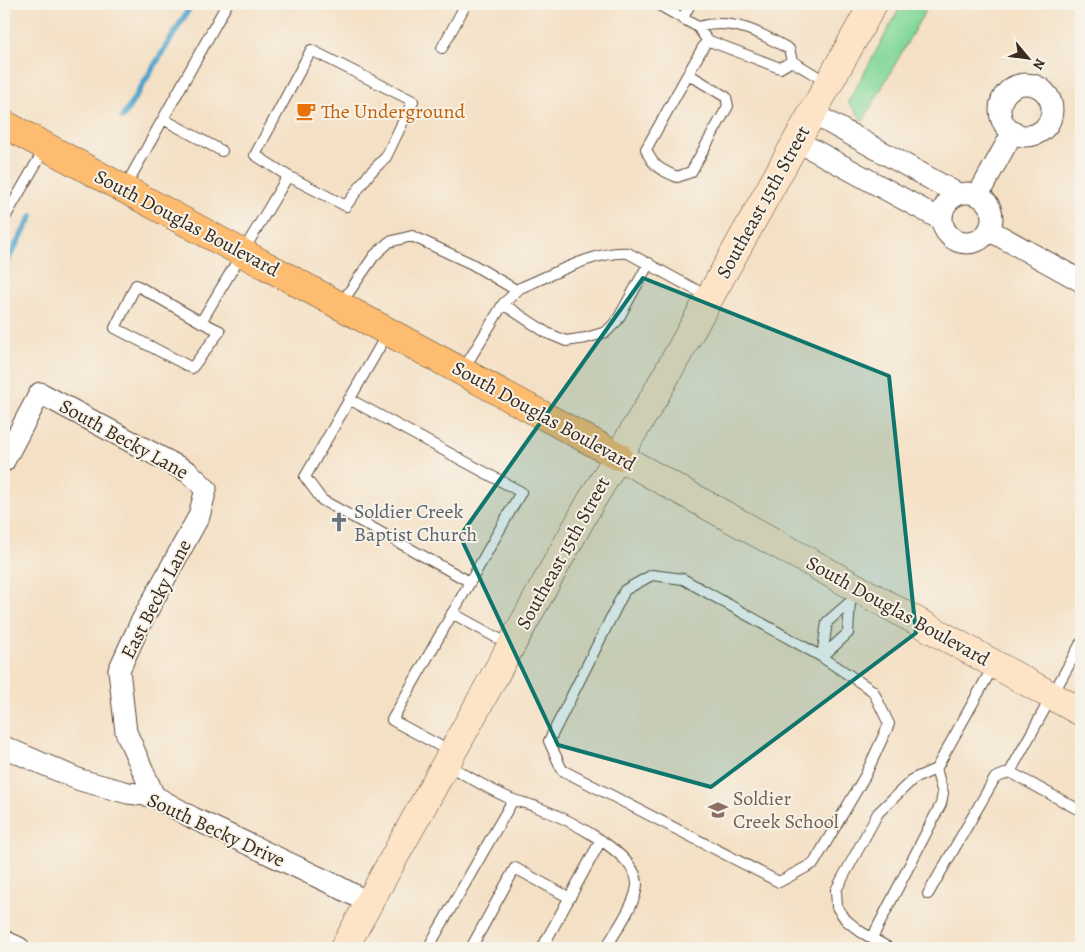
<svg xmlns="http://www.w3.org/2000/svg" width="1085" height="952" viewBox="0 0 1085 952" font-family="Alegreya,serif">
<rect width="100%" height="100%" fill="#f7f3e8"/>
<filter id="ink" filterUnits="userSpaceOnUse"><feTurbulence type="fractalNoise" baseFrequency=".02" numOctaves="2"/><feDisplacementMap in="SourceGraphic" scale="10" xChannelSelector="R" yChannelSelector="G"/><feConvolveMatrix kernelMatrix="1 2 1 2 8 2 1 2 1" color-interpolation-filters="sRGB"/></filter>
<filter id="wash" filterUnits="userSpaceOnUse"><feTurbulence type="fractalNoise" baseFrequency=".0096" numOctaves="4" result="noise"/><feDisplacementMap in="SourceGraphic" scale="20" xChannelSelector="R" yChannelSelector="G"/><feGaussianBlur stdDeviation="1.12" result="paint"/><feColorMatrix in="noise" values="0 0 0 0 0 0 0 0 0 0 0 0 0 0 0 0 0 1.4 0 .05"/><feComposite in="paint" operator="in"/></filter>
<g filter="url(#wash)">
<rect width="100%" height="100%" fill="#f4e0c5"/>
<!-- green -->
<path fill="#82d79a" stroke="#5e805c" d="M902,4H929L863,121L848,102Z"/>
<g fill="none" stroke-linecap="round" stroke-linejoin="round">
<!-- stream -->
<path stroke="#51a4cc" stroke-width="6" d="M123,117L192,4
M4,267L32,216"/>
</g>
</g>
<g filter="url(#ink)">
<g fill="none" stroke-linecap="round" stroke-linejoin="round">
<defs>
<path id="service" d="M657,4L698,27
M683,18L690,4
M442,48L466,4
M792,61L780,68L707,40L698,27C731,17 761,33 789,49L792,61L828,83
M688,74L726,97L728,106L691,172L677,177C661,170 652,166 646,149L707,40
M163,119L222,151
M124,189L227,4
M4,219L45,148
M503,304L547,333L566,341L586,338L606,332L617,321L649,263
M340,305L374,256L389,242L412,236L472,264L516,290
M201,322L220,331L192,368L115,328L136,285L201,322L288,176L346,206L370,173L386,157L413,101L311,50L255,155L288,176
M387,334L305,477L322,500L470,582
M463,370L503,304L520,288C550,276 596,250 628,253L709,297
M349,399L521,492L392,720L451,752
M652,575L683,579L822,657L873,691L889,724L865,776L814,863L779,882L562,770L549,741L625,590Z
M452,613L510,645
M822,657L848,633L850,602L856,589
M822,657L827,622L850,602
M446,764C468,776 490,791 514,800C522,803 531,804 539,808C565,818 637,853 637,884C637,902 615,932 606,948
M1010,772L1081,811
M928,894L995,778L1010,772L1081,643
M872,938L941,804L943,793L936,769
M428,948L513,800
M471,948L515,868L570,898
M542,948L601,840
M889,948L861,932L846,920L837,907L836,890L878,813L913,779L936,769L994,665"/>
<path id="minor" d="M1000 110a26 26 0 1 1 52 0a26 26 0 1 1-52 0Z
M812,113L958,194
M797,141L942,220
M942 218a25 25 0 1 1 50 0a25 25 0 1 1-50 0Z
M978,195L1013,132
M989,230L1081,281
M4,461L40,393L188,472L206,489L199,516L140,624L119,670L126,732L154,796
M4,747L80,780L128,793L154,796L193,818L337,886L369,903
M4,941L19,948"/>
<path id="secondary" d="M618,456L1081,712
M344,948L590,503L653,399L873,4"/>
<path id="primary" d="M4,124L618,456"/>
</defs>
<!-- service casing -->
<use href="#service" stroke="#574537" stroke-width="12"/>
<!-- minor casing -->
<use href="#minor" stroke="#574537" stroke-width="23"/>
<!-- secondary casing -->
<use href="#secondary" stroke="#574537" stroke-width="29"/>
<!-- primary casing -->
<use href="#primary" stroke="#574537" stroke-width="29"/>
<!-- service -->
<use href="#service" stroke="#fff" stroke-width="10"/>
<!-- minor -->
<use href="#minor" stroke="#fff" stroke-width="21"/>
<!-- secondary -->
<use href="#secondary" stroke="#fee4c6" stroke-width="28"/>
<!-- primary -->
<use href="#primary" stroke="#fdbc70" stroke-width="28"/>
</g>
</g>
<!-- marked area -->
<path fill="#0f766e" fill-opacity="0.2" stroke="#0f766e" stroke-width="4" stroke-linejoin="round" d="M643,278L889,376L916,633L711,787L558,745L460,536Z"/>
<!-- icons -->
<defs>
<symbol id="cafe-bare" viewBox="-9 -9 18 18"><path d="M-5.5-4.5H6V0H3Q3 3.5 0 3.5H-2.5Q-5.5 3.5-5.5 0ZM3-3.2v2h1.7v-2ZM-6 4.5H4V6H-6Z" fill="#e8710a" stroke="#f7f3e8" stroke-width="2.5" paint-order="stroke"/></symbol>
<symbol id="church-bare" viewBox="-9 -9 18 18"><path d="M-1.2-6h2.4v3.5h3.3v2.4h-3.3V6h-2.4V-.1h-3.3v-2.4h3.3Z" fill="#6b7280" stroke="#f7f3e8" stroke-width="2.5" paint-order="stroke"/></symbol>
<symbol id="school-bare" viewBox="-9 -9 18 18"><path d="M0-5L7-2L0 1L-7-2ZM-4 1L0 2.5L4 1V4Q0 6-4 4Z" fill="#8d6e63" stroke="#f7f3e8" stroke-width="2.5" paint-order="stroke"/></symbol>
</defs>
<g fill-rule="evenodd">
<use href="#cafe-bare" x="292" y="97" width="28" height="28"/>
<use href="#church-bare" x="325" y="508" width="28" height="28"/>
<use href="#school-bare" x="704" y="796" width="28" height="28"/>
</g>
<g text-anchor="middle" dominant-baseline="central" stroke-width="4" stroke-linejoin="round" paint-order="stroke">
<!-- food labels -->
<g font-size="20" fill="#c56008" stroke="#f7f3e8" text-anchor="start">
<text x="321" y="111">The Underground</text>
</g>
<!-- street labels -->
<g font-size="20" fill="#3b2a1e" stroke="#f7f3e8">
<text transform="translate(763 202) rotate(-61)">Southeast 15th Street</text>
<text transform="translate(187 223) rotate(28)">South Douglas Boulevard</text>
<text transform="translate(544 416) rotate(29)">South Douglas Boulevard</text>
<text transform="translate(124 439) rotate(29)">South Becky Lane</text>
<text transform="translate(563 553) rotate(-61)">Southeast 15th Street</text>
<text transform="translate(156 599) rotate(-63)">East Becky Lane</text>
<text transform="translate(898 611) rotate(29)">South Douglas Boulevard</text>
<text transform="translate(216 830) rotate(25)">South Becky Drive</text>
</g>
<!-- worship labels -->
<g font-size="20" fill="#5b616d" stroke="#f7f3e8" text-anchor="start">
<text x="354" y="511">Soldier Creek<tspan x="354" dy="23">Baptist Church</tspan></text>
</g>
<!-- education labels -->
<g font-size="20" fill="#785e54" stroke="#f7f3e8" text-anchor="start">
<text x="733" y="798">Soldier<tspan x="733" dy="23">Creek School</tspan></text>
</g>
</g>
<!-- margin -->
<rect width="1085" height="952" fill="none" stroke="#f7f3e8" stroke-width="20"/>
<!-- north arrow -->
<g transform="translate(1028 58) rotate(119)" stroke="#f7f3e8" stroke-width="4" paint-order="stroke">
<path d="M0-4L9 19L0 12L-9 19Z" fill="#3b2a1e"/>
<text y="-8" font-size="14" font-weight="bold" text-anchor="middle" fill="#3b2a1e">N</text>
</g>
</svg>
